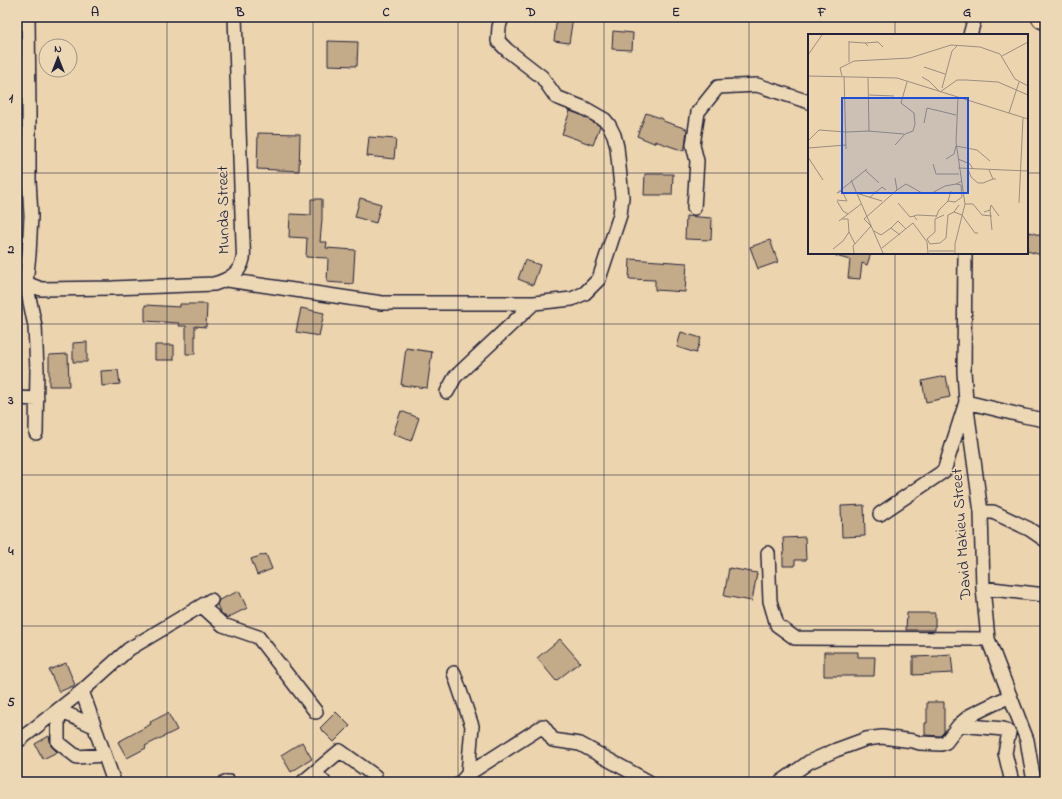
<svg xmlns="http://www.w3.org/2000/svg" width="1062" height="799" viewBox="0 0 1062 799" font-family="'Indie Flower',sans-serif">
<rect width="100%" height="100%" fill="#ecd4ae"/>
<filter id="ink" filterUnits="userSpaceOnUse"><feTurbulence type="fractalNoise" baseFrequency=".025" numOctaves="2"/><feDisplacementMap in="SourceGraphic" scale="8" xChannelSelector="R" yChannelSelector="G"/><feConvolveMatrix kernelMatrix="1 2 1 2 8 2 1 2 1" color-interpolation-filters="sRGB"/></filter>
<g filter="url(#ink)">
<!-- building -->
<path fill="#c3aa89" stroke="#22223b" d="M557,17H573L569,43L554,41Z
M613,31L633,33L632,50L612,49Z
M328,41L358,42L357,66L328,65Z
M570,111L581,115L600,126L593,145L562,134Z
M646,113L663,119V121L687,129L685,147L684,151L655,141L654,143L637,136Z
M258,133L300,134L299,171L257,169Z
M369,137L396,139L394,159L367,156Z
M645,174H673L672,195H644Z
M360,198L381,204L376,223L355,217Z
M311,199H322V219L320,242H327L326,248L355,250L353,284L327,282L328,258L306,257L307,238L289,237L290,214L311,215Z
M686,216L712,218L711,240L685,239Z
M1030,232L1045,237V256L1027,251V241Z
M770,240L778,262L758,269L750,247Z
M836,253H871L867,265L862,263L860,279L848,278L850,260L836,256Z
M630,259L687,263L685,292L655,290V280L629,279Z
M525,260L540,265L533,285L518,279Z
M180,304H207L206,327L195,326V354H186V326H179V323L145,321V305L180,307Z
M301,308L324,313L319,336L296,332Z
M681,332L701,338L696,353L677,347Z
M87,342V362H73V343Z
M155,345H174V360H155Z
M406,348L432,352L427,388L401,385Z
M68,354L69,386H49V355Z
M118,370L120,384L102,386L101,371Z
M946,376L950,397L926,402L922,381Z
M401,411L419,418L411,441L393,434Z
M864,505L865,536L842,537L841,506Z
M805,537L806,560H795V566H783V554H784L783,538Z
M266,554L272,569L257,575L251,559Z
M729,568L757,573L752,601L724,596Z
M239,591L247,608L227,618L221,613L217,605L219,600Z
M907,613H935V630H906Z
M560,639L580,662L556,681L537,658Z
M824,652H858V657H875L874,676H824Z
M951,654L953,673L913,675V657L939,656L938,655Z
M66,663L75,685L59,692L49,670Z
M927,702H944V732L940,736L925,735V723H927Z
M336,712L350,726L334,742L320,728Z
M168,713L177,730L145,746L146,748L127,758L118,742L151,724L150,722Z
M49,736L51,746L57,752L43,759L35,744Z
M302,742L312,759L291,772L281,755Z"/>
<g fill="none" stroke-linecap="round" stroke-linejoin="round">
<defs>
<path id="street" d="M28,17L29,113V180L31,216L29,254L26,283L35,326L37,370L36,433
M970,35L975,17
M694,208L697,161L693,145L698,112L718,87L757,85L809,102
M965,253L964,371L966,402L981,512L983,588L988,639L1027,740L1034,782
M227,280L382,303H534
M17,282L26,283L41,289L113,288L214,284C227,280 240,274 243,259C244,254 243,248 243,242L235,17
M447,392L455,377L534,303L572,299L585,293L599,279L620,215L622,197L617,147L614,135L609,125L605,120L584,108L556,97L542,77L507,50L498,41L499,27L502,17
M17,398L37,399
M981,512H993L1029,529L1045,540
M880,514L944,471L966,402L1024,416L1045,420
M768,553L770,601L777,625L795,638L988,639
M983,588L1045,595
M202,606L223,625L258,637L316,712
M454,673L472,726L468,774L461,782
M82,691L114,782
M1010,696L971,715L959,725L1003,729L1009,732L1005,753L1012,782
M94,726L58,710V742L77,757L104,755
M17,742L82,691L129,649L211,600
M315,772L324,782
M468,774L543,726L553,740L580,744L649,782
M225,782H229
M303,782L340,751L375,776
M781,782L809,762L836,750L866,739L882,737L913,741L920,743L941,744L946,742L959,725"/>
<path id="highway" d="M1043,17L1045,18"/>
</defs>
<!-- street casing -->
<use href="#street" stroke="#22223b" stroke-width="16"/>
<!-- highway casing -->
<use href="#highway" stroke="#22223b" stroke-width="25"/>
<!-- street -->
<use href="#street" stroke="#edd8b6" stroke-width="13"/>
<!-- highway -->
<use href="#highway" stroke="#fddcac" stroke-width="22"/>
</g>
</g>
<!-- grid -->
<path fill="none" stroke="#22223b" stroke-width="1" stroke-opacity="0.55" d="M167,17V782M313,17V782M458,17V782M604,17V782M749,17V782M895,17V35M17,173H809M1027,173H1045M895,253V782M17,324H1045M17,475H1045M17,626H1045"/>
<g text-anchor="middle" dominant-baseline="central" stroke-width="3.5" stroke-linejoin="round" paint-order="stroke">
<!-- street labels -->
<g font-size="16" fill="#22223b" stroke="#edd8b6">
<text transform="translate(224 210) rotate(-91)">Munda Street</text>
<text transform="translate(962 534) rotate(-94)">David Makieu Street</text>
</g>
</g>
<!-- overview -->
<g transform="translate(808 34)">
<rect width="220" height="220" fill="#ecd4ae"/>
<path fill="none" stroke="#9b8d80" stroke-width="1" d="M41,7V28M41,8L57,9L60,12M57,9L70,8L75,13M0,21L14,1M194,22L220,8M116,33L137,40M0,42L89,44L220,85M34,42L32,34L46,27L102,24L143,11L158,12L172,13L192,20L207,45L220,52M36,42L38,115M114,43L121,47L132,58L149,46H158L190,48L220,61M134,54L144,17L149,12M61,61L86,62M201,79L211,48M116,89L119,74L148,81M60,97L96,100M0,107L11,96L38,98L61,97L60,44M87,111L97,100L105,97L107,90L106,79L93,69L99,48M0,114L38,111M0,123L15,146M138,125L146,120L148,112L169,116L182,127M150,125L162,130L165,135M125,130L128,140H151M150,134L220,137M160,135L163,143L170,149H175L185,145M57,136L71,149M181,136L185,145H188M43,146L75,219M89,156L98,150L114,159H124L137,152L148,150M143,157L140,167L147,168L154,163L153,151L148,150L154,147M48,159L74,167M52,160L68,158M61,164L74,153L78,156M29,166L39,167L34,157L29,159L59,135M29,167L35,177L40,180M90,169L102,183L106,182M211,169L215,84M157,170H165L174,181L184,182M151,171L146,178L154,181L167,199H170M182,176L183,171L191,182M176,178L182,176L184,196M136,181L127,185V198L119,205L122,210L132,209L138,204L140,181L146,178M128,183L131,176L140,167M34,185H40L41,198L47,210M109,186L106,182L109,181L129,182M31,187L53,170M66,197L73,201L83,194M92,201L83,194L90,187L98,195M74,214L105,189L119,208L120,219M25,215L35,207L41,198M121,217H146M46,219L45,212L63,192L56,185L89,156L87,144M147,219V210L157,170L148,108L150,64"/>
<path fill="#1d4ed8" fill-opacity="0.15" stroke="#1d4ed8" stroke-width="2" d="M34,64H160V159H34Z"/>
<rect width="220" height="220" fill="none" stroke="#22223b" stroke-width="2"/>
</g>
<!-- margin -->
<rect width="1062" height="799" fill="none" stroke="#edd8b6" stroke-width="44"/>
<!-- north arrow -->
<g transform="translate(58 58)"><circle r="19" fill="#edd8b6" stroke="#9c8f85"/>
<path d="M0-3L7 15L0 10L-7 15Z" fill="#22223b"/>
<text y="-6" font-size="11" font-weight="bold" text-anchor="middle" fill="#22223b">N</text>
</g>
<rect x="22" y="22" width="1018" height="755" fill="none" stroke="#22223b" stroke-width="1.5"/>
<g font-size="13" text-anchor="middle" font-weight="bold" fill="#22223b">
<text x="95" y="16">A</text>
<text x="240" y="16">B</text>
<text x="386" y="16">C</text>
<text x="531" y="16">D</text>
<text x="676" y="16">E</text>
<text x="822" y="16">F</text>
<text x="967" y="16">G</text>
<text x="11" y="102">1</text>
<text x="11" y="253">2</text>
<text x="11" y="404">3</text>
<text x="11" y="555">4</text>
<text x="11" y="706">5</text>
</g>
</svg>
